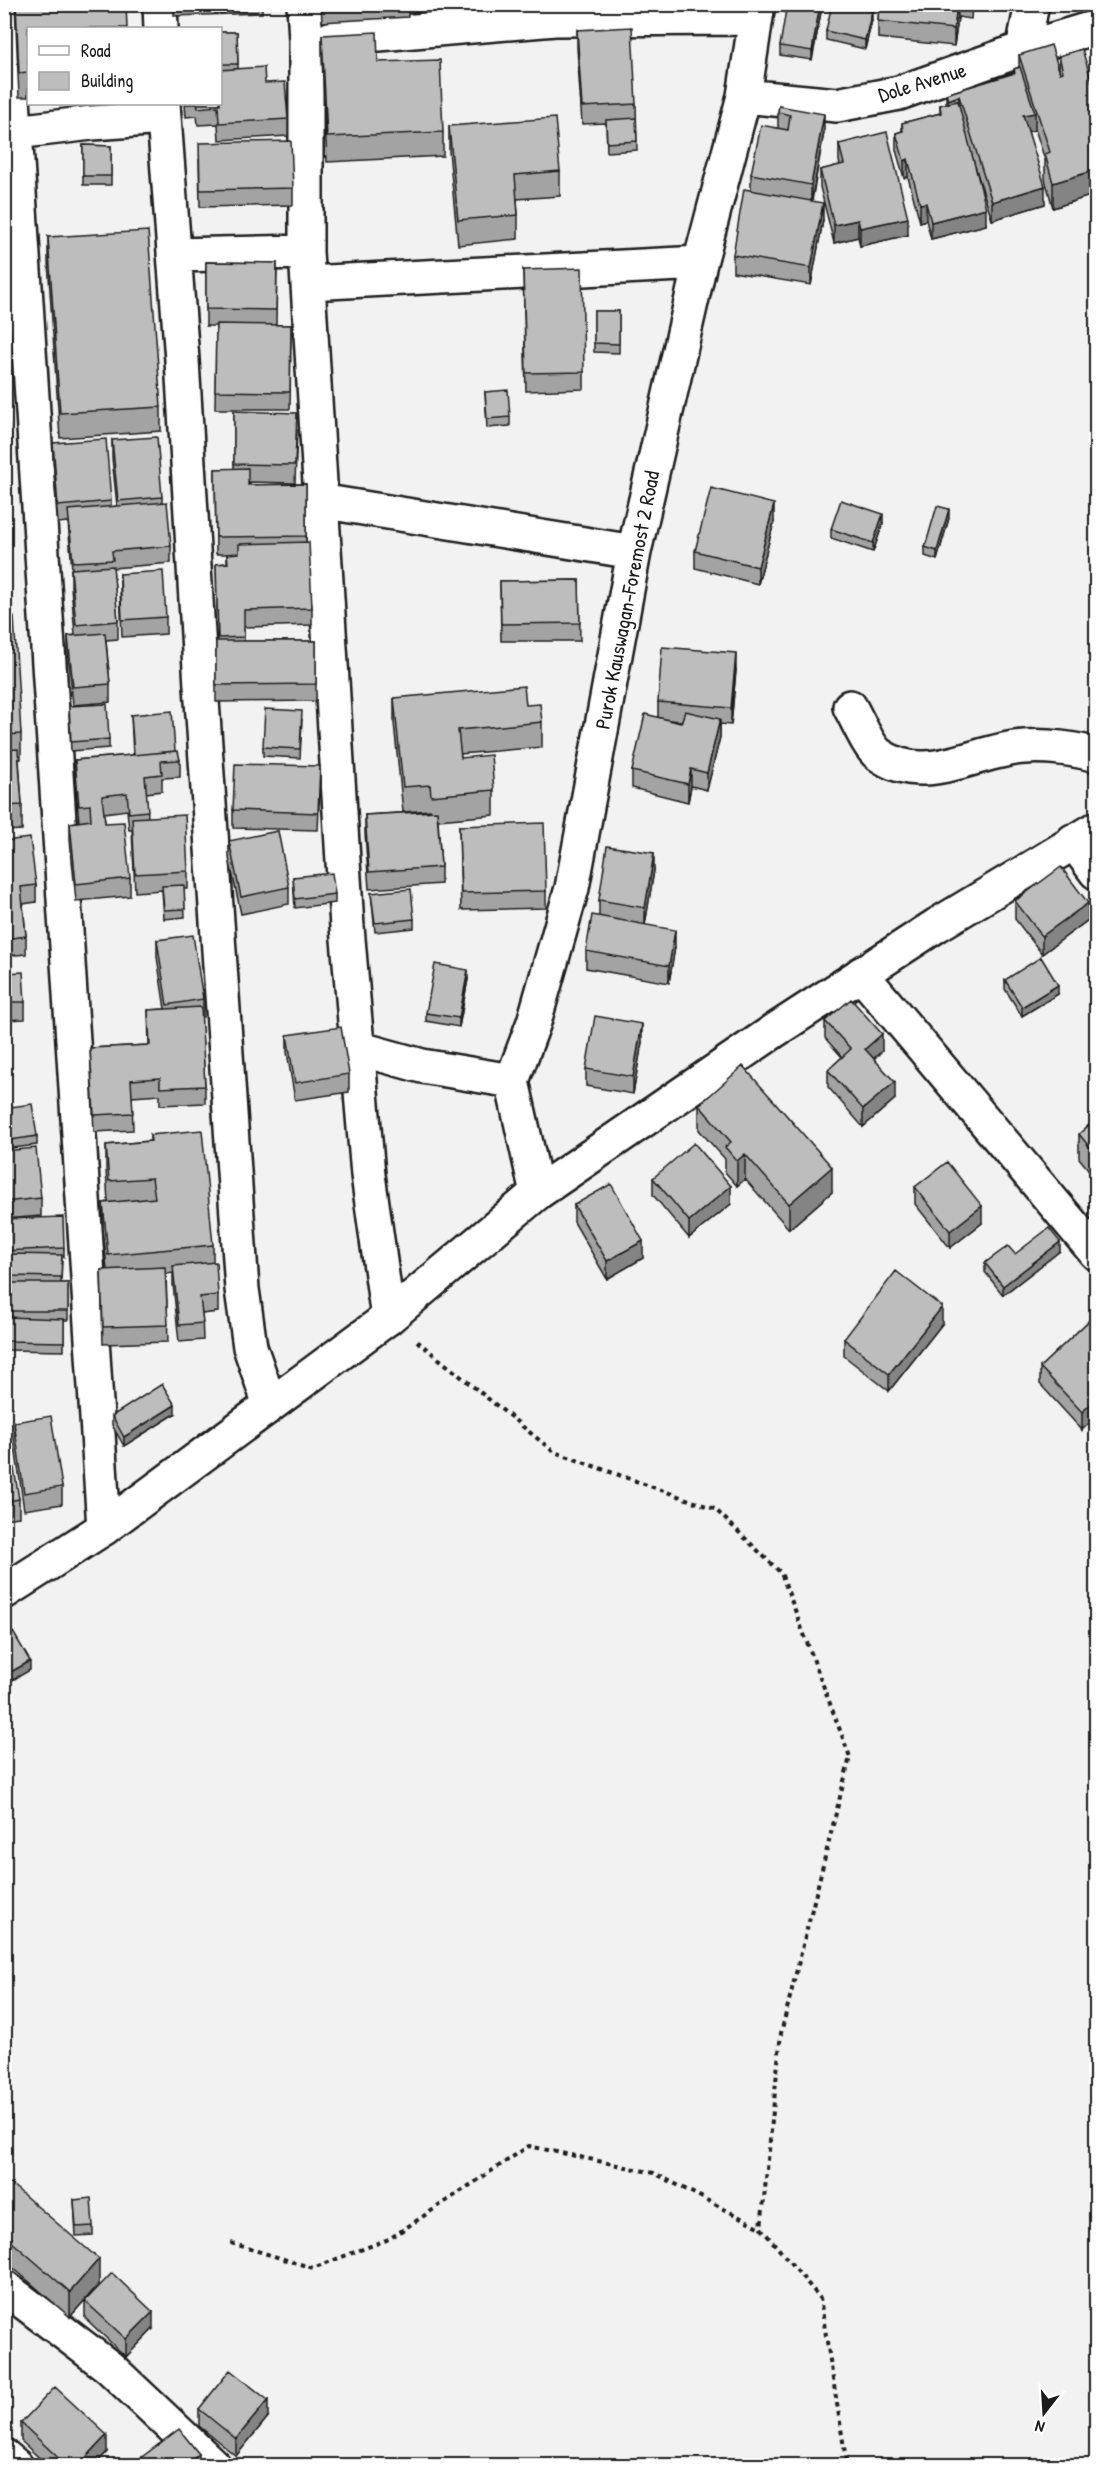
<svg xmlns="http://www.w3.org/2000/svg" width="1101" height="2470" viewBox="0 0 1101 2470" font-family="'Patrick Hand',sans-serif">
<rect width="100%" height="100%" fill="#f2f2f2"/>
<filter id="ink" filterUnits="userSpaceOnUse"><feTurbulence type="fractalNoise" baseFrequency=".0167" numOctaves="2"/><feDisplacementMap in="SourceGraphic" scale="12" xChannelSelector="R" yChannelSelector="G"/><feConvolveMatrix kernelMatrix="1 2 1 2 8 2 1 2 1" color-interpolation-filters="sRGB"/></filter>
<g filter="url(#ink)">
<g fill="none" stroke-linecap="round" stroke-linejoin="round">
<defs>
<path id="minor" d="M7,4L104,1528
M160,4L161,28
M304,4L306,40V252L347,927L368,1175L388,1318
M332,38L555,19L755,18
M1023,49L1032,4
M744,96L837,105L899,93L1023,49L1096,27
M163,104L182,360L201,686L242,1289L250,1347L270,1405
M15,132L92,123L164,118
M174,255L306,252
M308,283L700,263
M320,501L634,552
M850,707C857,719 868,746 878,754C924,788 975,750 1024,747C1045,745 1077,749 1096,755
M1073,841L1096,872
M861,974L1096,1253
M357,1048L422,1066L512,1081
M537,1193L512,1081L534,1022L572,888L634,552L700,263L744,96L758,4
M4,2287L109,2367L214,2466
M4,2456L16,2466"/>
<path id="major" d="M4,1592L104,1528L388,1318L537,1193L774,1031L937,925L1096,829"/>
</defs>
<!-- minor casing -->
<use href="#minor" stroke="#1c1c1c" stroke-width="38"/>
<!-- major casing -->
<use href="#major" stroke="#1c1c1c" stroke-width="38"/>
<!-- path -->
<path stroke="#1c1c1c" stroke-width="4" stroke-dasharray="4.5 4.5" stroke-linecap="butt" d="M417,1341L554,1452L715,1509L781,1573L850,1757L781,2033L761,2228L820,2298L847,2466
M231,2243L313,2268L389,2239L529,2146L654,2173L761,2228"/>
<!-- minor -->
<use href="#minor" stroke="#fff" stroke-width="33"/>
<!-- major -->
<use href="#major" stroke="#fff" stroke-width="33"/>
</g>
<!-- wall -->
<path fill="#a3a3a3" stroke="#1c1c1c" stroke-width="1.5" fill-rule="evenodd" d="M15,4H126L28,28V97H19Z
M174,4H262V13L174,16Z
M321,4H408V17L322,22Z
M879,4H972L971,19L958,17L954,46L878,38V21Z
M1074,4H1096L1089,14Z
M821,12L812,60L780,55V46Z
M872,20L865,49L826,40V31Z
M577,30L636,104L637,150L607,152L606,123L582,124L577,48Z
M220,32H237L238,69L265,83L288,119V136L219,140L218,124L198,125L197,116L186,117L185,104H220Z
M322,35L443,132V156L327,162L322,59Z
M1019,55L1059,70V56L1096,95V194L1053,208L1045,179V160L1035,129L1028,131L1045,204L992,220L975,166L986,225L931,239L926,220L920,222L908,177L904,178L896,150V133L902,131V123L940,113V105L946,104V94L1014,73V69L1019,67Z
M1096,57V92L1092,76V59Z
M779,106L824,132L812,201L823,220L811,285L733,272V255L751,190V174L778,128V112Z
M449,126L560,171V196L517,199L518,215V239L458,245L449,151Z
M839,144L908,235L860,246L858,237L834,243L820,187V170L840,165L839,161Z
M83,145L111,146V185H83Z
M199,160L293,188V205L200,207Z
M48,237L161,407V431L60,438L48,262Z
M206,262L277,263L276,325H291L290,409H215L216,326H206Z
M523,270L584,372V389L526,391Z
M594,311H619V353L594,352Z
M4,390L11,443V460L4,461Z
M485,392L510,417V426L487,428Z
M234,411L297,430L295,483L248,482V485L306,484V542L312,608V625L244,627V641H316V701L216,702V641H218L216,564L227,563V554H216L215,469H234Z
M112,440L162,497V503L171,546V563L113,568L118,621V639L106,640L110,684V702L73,705L68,653V636L75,635L71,587V569H72L68,522L58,523L53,460V443L111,501V507L117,506L112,458Z
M949,518L937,560L925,556V547Z
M774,522L758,584L695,568V551Z
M883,523L873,552L831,538V529Z
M120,574L166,617V634L122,637L120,591Z
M579,580L580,641H501L500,581Z
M4,618L21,734V759H19L22,805V830L4,831Z
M736,670L731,725L720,724V737L707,790L691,786L688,802L632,788V771L658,717V702ZM669,720L682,721L681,723Z
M394,698L526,705L542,722V747L460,754L461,758L494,790V815L438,820L441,867V884L369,889L365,833V815L430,811V810L403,812L394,723Z
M69,715L109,739V748L71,751Z
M131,715L175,751L180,760V777L162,778V791L146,793L148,817L188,871V889H184L185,917L164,919L162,890L135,892L132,830H129L127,810L104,813L105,823L130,878V896L76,901L70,840V823L79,822L75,777V760L133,755Z
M302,720L300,758L263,756V747Z
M320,784L318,830L233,828V810Z
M459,826L546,891V908L461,910Z
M4,841L36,885V902L23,904L26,936V954L4,956Z
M229,841L289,887V904L241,914L229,858Z
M654,870L645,925L675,947L669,983L586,968V951L599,916V900Z
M293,877L335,894V903L295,908Z
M371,893L414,919V928L375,932Z
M1015,901L1088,920L1042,954L1015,919Z
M157,940L203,999V1017H201L205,1086V1103L160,1105V1095L132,1097L133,1130L94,1132L90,1048L149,1045L148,1010L165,1009L157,957Z
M4,973L25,1002V1019L4,1020Z
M468,979L459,1027L426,1021V1013Z
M1005,980L1058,994L1022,1016L1005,989Z
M825,1021L882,1051L874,1059L895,1099L863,1127L828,1087V1070L842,1057L825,1038Z
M287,1035L349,1074V1092L295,1100L287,1052Z
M642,1042L633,1094L586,1086V1069Z
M699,1105L832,1192L789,1229L745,1179L737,1186L725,1172V1159L699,1130Z
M4,1108L37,1136V1145L4,1149Z
M1096,1119V1179L1079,1158V1134Z
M150,1135L213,1245V1263L218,1295V1312L202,1314L203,1340L179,1342L173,1284V1273L166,1274L168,1342L103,1344L101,1270H107L103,1228V1203L108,1202L106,1170V1145L150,1141Z
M4,1151L41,1198V1216L4,1219Z
M653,1178L731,1204L689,1238L653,1195Z
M915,1187L982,1223L950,1248L915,1204Z
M574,1205L643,1258L607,1279L574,1222Z
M4,1219L64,1248V1257H62L61,1283H68V1320H64V1351L6,1350L7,1283H10V1259L5,1260Z
M1060,1251L1003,1295L985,1272V1263Z
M1096,1314L1082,1430L1040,1384V1367Z
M942,1324L889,1391L844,1356V1339Z
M175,1414L124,1446L112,1425V1416Z
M14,1422L62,1487V1504L24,1510L14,1439Z
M4,1437L19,1499V1517L4,1519Z
M4,2178L99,2284L70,2317L4,2260Z
M74,2200L93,2226V2235L76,2236Z
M85,2301L153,2329L126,2357L85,2318Z
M199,2409L268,2417L236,2456L199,2426Z
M21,2423L107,2452L94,2466H48L21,2441Z"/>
<!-- shaded-wall -->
<path fill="#848484" stroke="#1c1c1c" stroke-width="1.5" d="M820,4L821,12L812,60V51Z
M957,4L958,17L954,46V29Z
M1089,4H1096V10L1089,14Z
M872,11V20L865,49V40Z
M959,96V114L948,117V100Z
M1035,113V130L1023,133V115Z
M824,114V132L811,203V185Z
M908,159V177L904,178V161Z
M1096,170V194L1053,208V183Z
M1045,186V204L992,220V202Z
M823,203V220L811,285V268Z
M926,203V220L920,222V204Z
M986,208V225L931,239V222Z
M908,218V235L860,246V228Z
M858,220V237L834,243V225Z
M774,504V522L758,584V567Z
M949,509V518L937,560V551Z
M883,514V523L873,552V543Z
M736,653V670L731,725V708Z
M720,719V737L707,790V773Z
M691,769V786L688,802V784Z
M654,853V870L645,925V908Z
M1088,903V920L1042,954V936Z
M675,930V947L669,983V966Z
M468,970V979L459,1027V1018Z
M1058,985V994L1022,1016V1007Z
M642,1024V1042L633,1094V1077Z
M882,1034V1051L865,1066V1049Z
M895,1082V1099L863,1127V1109Z
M745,1154V1179L737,1186V1161Z
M832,1167V1192L789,1229V1204Z
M731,1186V1204L689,1238V1221Z
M982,1206V1223L950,1248V1231Z
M643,1241V1258L607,1279V1261Z
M1060,1242V1251L1003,1295V1286Z
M942,1307V1324L889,1391V1374Z
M1096,1399V1417L1082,1430V1412Z
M175,1405V1414L124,1446V1437Z
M30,1661V1670L4,1685V1676Z
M99,2259V2284L70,2317V2292Z
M153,2312V2329L126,2357V2339Z
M268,2400V2417L236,2456V2439Z
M107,2435V2452L94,2466H78Z
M199,2454V2466H187V2464Z"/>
<!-- building -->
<path fill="#bdbdbd" stroke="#1c1c1c" stroke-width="1.5" d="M16,4H126L127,28H28V72L19,73Z
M787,4H820L812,51L780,46Z
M832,4H843L872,11L865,40L826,31Z
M879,4H957L954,29L878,21Z
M632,27L636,104L582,107L577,30Z
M220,32H237L238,64H220Z
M377,32L378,62L440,60L443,132L327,137L322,35Z
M1051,45L1060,73L1063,72L1059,56L1082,49L1096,95V170L1053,183L1045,154L1050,152L1019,55Z
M1096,57V75L1092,59Z
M264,67L265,83L285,82L288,119L219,123L218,106L198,108L197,104H220V70Z
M1020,67L1035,113L1023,115L1045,186L992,202L959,96L948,100L946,94L1015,73L1014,69Z
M958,101L986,208L931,222L926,203L920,204L908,159L904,161L896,133L903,131L902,123L941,113L940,105Z
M779,106L824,114L811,185L751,174L761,125L788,130L790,115L778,112Z
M555,118L560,171L515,175L518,215L458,220L449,126Z
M636,118L637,141L607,143L606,120Z
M887,132L908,218L860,228L858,220L834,225L820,170L844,164L839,144Z
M291,141L293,188L200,190L199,143Z
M83,145L111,146V176H83Z
M744,189L823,203L811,268L733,255Z
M148,231L161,407L60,413L48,237Z
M206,262L277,263L276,310L206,309Z
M582,268L584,372L526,373L523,270Z
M594,311H619V344L594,343Z
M216,324L291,325L290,392L215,391Z
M4,390L11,443H4Z
M508,390L510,417L487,419L485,392Z
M234,411L297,413L295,465L234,464Z
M157,437L162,497L118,501L112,440Z
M106,439L111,501L58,506L53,443Z
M248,468V485L306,484V536L216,537L215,469Z
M711,488L774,504L758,567L695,551Z
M841,500L883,514L873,543L831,529Z
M167,502L171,546L112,551L113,560L73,562L68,510Z
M937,506L949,509L937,551L925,547Z
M309,542L312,608L244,610V637L218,638L216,564L228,563L227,554L239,553V544Z
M113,566L118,621L76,625L71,569Z
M163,571L166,617L122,620L120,574Z
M579,580L580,623L501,624L500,581Z
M14,617L21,734L4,735V618Z
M105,633L110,684L73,687L68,636Z
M216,641H316V684L216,685Z
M662,647L736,653L731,708L658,702Z
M524,686L526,705L540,704L542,722L458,730L461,758L491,755L494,790L431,796L430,785L403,787L394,698Z
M107,704L109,739L71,742L69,706Z
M265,709L302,711L300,749L263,747Z
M172,711L175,751L134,755L131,715Z
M685,711L720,719L707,773L691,769L688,784L632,771L645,714L681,723Z
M18,749L22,805L4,806V750Z
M178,751L180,760L161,761L162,774L145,776L148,811L129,813L127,793L102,796L105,823L124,822L130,878L76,884L70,823L91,820L90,805L79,806L75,760Z
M235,764L320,766L318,813L233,810Z
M437,811L441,867L369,872L365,815Z
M185,815L188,871L135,874L132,818Z
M544,823L546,891L461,893L459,826Z
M278,831L289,887L241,897L229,841Z
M30,838L36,885L21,887L26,936L4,939V841Z
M607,846L654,853L645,908L599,900Z
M1061,867L1088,903L1042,936L1015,901Z
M332,873L335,894L295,899L293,877Z
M184,885L185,909L164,910L162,886Z
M411,889L414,919L375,923L371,893Z
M592,915L675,930L669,966L586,951Z
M193,935L203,999L167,1005L157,940Z
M1041,957L1058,985L1022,1007L1005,980Z
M435,964L468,970L459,1018L426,1013Z
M23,972L25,1002H4V973Z
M851,999L882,1034L865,1049L895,1082L863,1109L828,1070L851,1049L825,1021Z
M201,1007L205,1086L160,1088V1078L131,1080L133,1113L94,1115L90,1048L150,1045L148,1010Z
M595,1016L642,1024L633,1077L586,1069Z
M341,1027L349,1074L295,1083L287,1035Z
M743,1066L832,1167L789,1204L745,1154L737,1161L725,1147L731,1142L699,1105Z
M32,1104L37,1136L4,1141V1108Z
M1096,1119V1155L1079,1134Z
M202,1130L213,1245L108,1255L103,1203L155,1198L152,1178L109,1181L106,1145L151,1141L150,1135Z
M694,1143L731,1186L689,1221L653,1178Z
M36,1148L41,1198L4,1202V1151Z
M947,1162L982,1206L950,1231L915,1187Z
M611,1184L643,1241L607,1261L574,1205Z
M63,1217L64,1248L5,1251L4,1219Z
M1049,1228L1060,1242L1003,1286L985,1263L1008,1246L1015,1254Z
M10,1254L62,1255L61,1277L10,1276Z
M216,1262L218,1295L200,1297L203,1323L179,1325L173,1266Z
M165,1267L168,1325L103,1327L101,1270Z
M896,1271L942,1307L889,1374L844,1339Z
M7,1283H68V1311H7Z
M1096,1314V1399L1082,1412L1040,1367Z
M7,1317L64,1319V1342L6,1341Z
M162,1384L175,1405L124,1437L112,1416Z
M51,1416L62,1487L24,1493L14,1422Z
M4,1437L8,1456L4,1457Z
M12,1456L19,1499L4,1502V1457Z
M13,1632L30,1661L4,1676V1637Z
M4,2178L99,2259L70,2292L4,2235Z
M91,2198L93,2226L76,2227L74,2200Z
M112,2273L153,2312L126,2339L85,2301Z
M230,2370L268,2400L236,2439L199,2409Z
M55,2387L107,2435L78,2466H67L21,2423Z
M179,2429L199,2454L187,2464L188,2466H130Z
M4,2459L14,2466H4Z"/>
</g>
<g text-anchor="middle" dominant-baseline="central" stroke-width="4.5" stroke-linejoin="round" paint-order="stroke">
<!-- street labels -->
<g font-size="21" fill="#1c1c1c" stroke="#fff">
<text transform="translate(922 82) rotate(-17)">Dole Avenue</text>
<text transform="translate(627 600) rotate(-79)">Purok Kauswagan-Foremost 2 Road</text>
</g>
</g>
<!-- margin -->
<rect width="1101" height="2470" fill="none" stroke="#fff" stroke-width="24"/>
<rect x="12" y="12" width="1077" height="2446" fill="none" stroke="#1c1c1c" stroke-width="2" filter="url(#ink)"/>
<!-- legend -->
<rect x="27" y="27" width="195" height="78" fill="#ffffff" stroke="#a4a4a4" stroke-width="1.5"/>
<rect x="39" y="46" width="30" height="9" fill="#ffffff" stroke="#a4a4a4" stroke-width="1.5"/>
<text x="81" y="57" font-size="18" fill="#1c1c1c">Road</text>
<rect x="39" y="72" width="30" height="18" fill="#bdbdbd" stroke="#a4a4a4" stroke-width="1.5"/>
<text x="81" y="87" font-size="18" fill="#1c1c1c">Building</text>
<!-- north arrow -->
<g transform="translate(1044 2413) rotate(197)" stroke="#ffffff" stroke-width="4.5" paint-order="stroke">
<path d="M0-4.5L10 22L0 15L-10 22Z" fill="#1c1c1c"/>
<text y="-9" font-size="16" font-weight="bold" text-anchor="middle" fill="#1c1c1c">N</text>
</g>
</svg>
